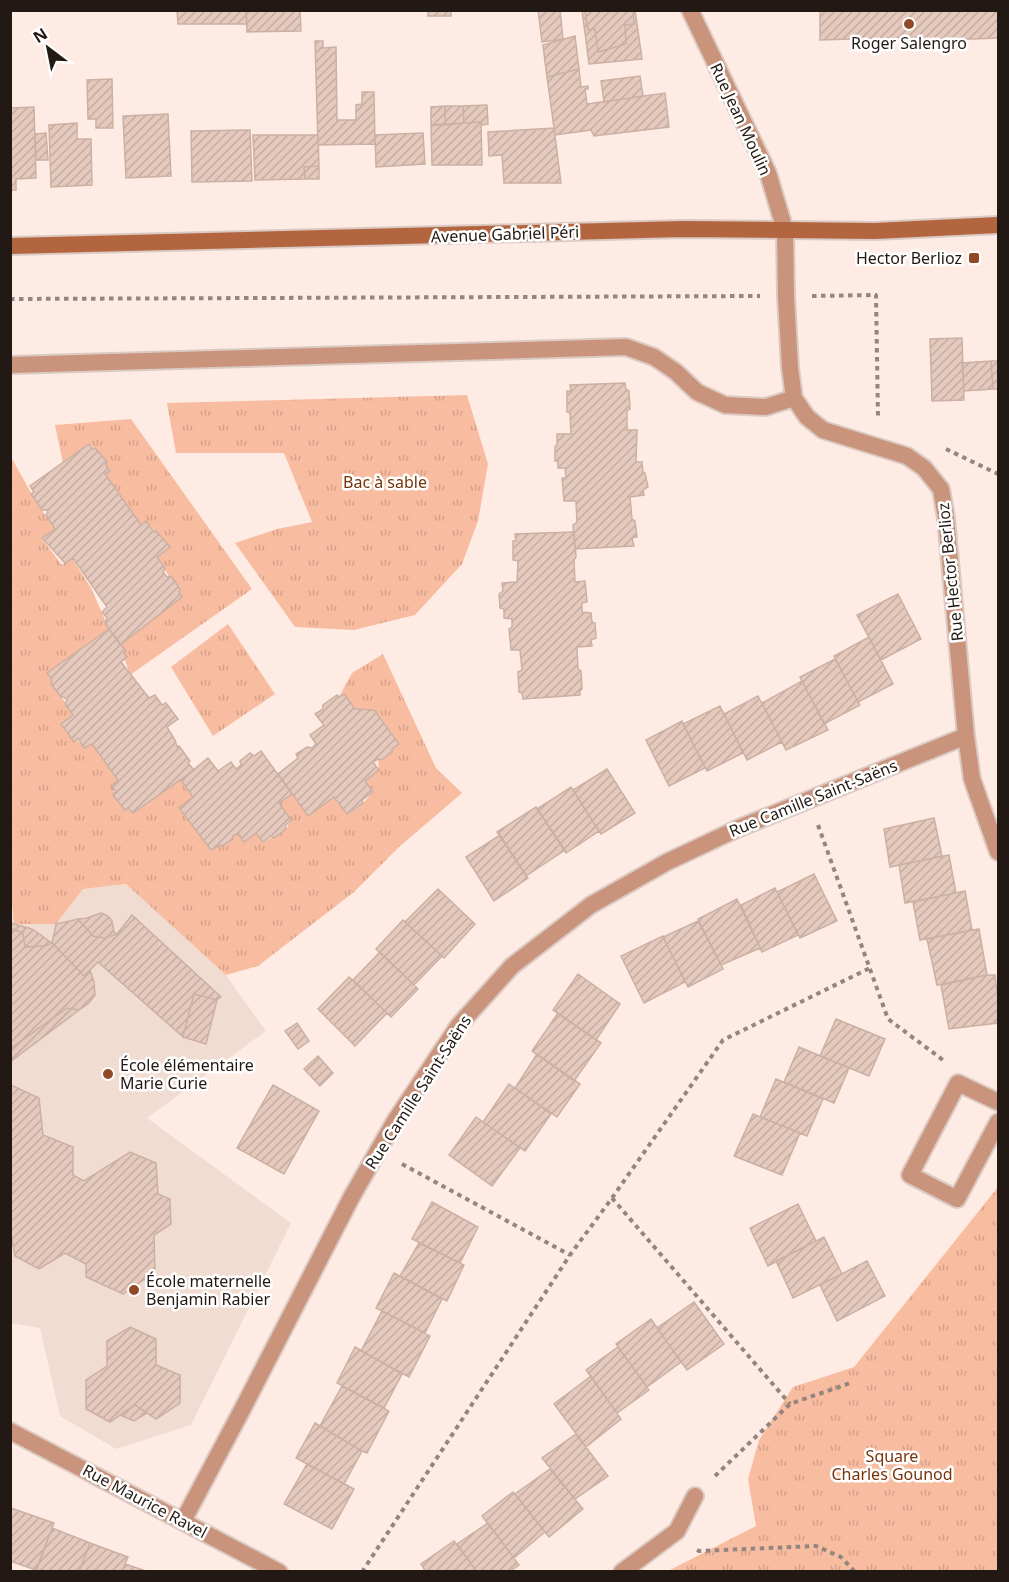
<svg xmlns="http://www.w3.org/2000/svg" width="1009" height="1582" viewBox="0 0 1009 1582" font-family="'Noto Sans',sans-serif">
<defs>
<pattern id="grass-tufts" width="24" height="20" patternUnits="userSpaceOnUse" patternTransform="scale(1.5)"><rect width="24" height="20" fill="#f8bca0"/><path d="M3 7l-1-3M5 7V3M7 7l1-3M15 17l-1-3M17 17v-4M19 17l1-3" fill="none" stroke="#d4a189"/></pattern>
<pattern id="building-hatch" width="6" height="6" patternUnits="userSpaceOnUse" patternTransform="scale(1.5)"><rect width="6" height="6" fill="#e5c9bc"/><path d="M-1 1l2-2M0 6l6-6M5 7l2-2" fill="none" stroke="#c4aca1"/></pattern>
</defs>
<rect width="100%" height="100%" fill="#feece4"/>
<!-- built -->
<path fill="#f1dcd2" d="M10,878L56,924L83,889L127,884L226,975L266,1031L147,1118L291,1223L191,1425L116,1449L60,1416L40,1328L11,1323Z"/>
<!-- grass -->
<path fill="url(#grass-tufts)" d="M467,395L488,464L478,521L462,564L415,615L354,630L295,627L235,543L277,529L312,522L284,453H176L167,403Z
M131,419L252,589L130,675L120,645L182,597L157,557L169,547L146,521L141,525L105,474L110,470L95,448L89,444L63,463L55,425Z
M10,455L36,502L55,529L42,539L62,565L72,558L91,588L109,629L47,673L73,715L61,724L84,747L92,744L118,780L113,795L128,808L181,780L193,797L179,808L211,850L238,833L244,841L256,833L264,842L286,829L291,820L279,803L292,794L308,815L334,797L347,814L363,803L373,792L365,781L379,770L378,759L398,744L374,710L355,709L339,697L352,673L383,654L436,768L462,793L399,847L354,892L258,966L226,975L126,884L83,889L56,924H14L10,878Z
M228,624L275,694L213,736L171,667Z
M998,1187V1571H668L756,1526L748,1479L759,1440L793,1387L854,1367Z"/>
<!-- building -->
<path fill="url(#building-hatch)" stroke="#cbb0a3" stroke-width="1.5" d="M177,10H246L247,24H178Z
M246,10H300L301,31L247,32Z
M428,10H451V16H428Z
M538,10H560L563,39L542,42Z
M582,10H585L588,30L595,29L598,52L626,44L625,25L634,24L633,10H635L642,59L589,64Z
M585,10H633L634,24L625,25L626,44L598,52L595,29L588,30Z
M817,10H998V38L918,41L919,37L820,40V11Z
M575,36L579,69L547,77L543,45Z
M315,41H323V48L336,47L337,120H356V105L362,104V92H374L375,144L318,145Z
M579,69L581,87L588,86V89H585L587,104L665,93L669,127L594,136L591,130L555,135L547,77Z
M640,76L643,96L604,102L601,81Z
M112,79L113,128H96V119H88L87,80Z
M487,105L488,124L482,125L481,122L464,123L463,106Z
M445,106H463L464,123L445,125Z
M445,106V125H431V107Z
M34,107L36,178L16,179V190H10V108Z
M168,114L171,176L126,178L123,116Z
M481,122L482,165H432L431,125Z
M77,123V139H91L92,185L51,187L49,125Z
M554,128L561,183H504L502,155L489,156L488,132Z
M250,130L252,181L192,182L191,131Z
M46,133L48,160H36L35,134Z
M423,133L425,164L376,167L375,135Z
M253,135H318L319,166L304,167L305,179L255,180Z
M319,166V179H305L304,167Z
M962,338L964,400L932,401L930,339Z
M991,361L993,389L964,391L962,363Z
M991,361H998V389H993Z
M625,383L626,389L629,391L630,409L627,411V430H637L636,462H642L643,472L645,473L648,487L643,490L644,495L630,497L632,519L635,521L637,537L632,538L634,546L575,549L573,525L577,522L576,501H564L562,478H566L565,468H558V461H555V447L557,444V434H571L570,413L567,412V391H571L570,385Z
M89,444L93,449L95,448L107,462L106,465L110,471L105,474L141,525L146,521L154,532L156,531L170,547L157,557L165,568L163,572L167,577L171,576L180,589L179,592L182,597L120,645L105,623L107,618L102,612L107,607L73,558L65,563L42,538L55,529L46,515L48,512L47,510H42L31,494L34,492L30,486Z
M574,532L576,557L574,560L575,582L585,581L587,602L582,603V612L591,613L592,622L595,623L596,638L591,640L592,646L577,647L578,669L581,671L582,689L580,691V695L523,699L522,693L519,692L518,672L522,670L520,650H511L509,629L512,627V619L504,618V609L500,608L499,594L503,591L502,583L517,582L518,561L513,560V541H516L515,534Z
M898,594L921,639L881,660L857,615Z
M109,629L126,651L124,653L127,657L121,662L149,698L155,695L162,705L166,703L178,719L167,727L175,740L177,747L179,746L190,761L188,763L194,770L133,813L128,808L125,810L113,795L116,791L111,786L118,780L92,744L84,748L78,738L74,742L61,724L73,715L65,704L67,700L64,697H61L51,684L52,680L47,673Z
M869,637L893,684L858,702L834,656Z
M835,659L860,705L824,724L800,677Z
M802,681L828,730L786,750L762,703Z
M344,694L355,709L374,710L399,744L392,749V752L381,760L378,759L373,762L379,770L365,781L373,792L362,800L363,803L347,814L334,797L308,816L278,774L298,758L296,754L307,747L312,748L316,744L310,735L324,725L315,714L323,709V705L337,695L339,697Z
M758,696L782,742L747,760L724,714Z
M720,706L743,753L707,771L683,724Z
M682,721L705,768L669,786L646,740Z
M261,751L292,794L279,803L291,820L285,826L286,829L274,838L271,836L263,842L256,833L244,842L238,833L233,836V839L222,846L221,845L211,850L179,808L193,797L181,780L208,758L218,771L231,762L236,769L241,765L240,761L250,753L254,756Z
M607,769L635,813L601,834L573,790Z
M571,787L599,831L566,853L537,809Z
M536,807L565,850L526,876L497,832Z
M934,818L942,856L890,867L884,829Z
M500,835L528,878L494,901L466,857Z
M949,855L956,893L905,903L899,865Z
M814,874L837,921L800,938L777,892Z
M775,888L798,935L762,952L741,905Z
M438,889L475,924L444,958L405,922Z
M965,891L972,930L920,940L913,902Z
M737,899L760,948L721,965L698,919Z
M101,913L108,916L112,921L114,932L117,934L105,938L93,936L78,919L87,918Z
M132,915L221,997L217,1000L194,994L183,1037L98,962L84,976L52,943L56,924L78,919L93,936L105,938L117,934Z
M403,920L442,956L414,985L376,949Z
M698,921L723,969L688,987L663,937Z
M10,923L32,929L52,943L45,946L25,947L23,933L10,928Z
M10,928L23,933L25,947L45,946L52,943L84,976L90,970L94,982L95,995L89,1003L79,1010L67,1008L10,1049Z
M979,929L987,975L937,985L927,939Z
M663,936L685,982L644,1003L621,956Z
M380,952L418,989L391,1017L353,980Z
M578,974L620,1004L596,1040L553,1010Z
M987,975H995L998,1002V1023L949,1029L941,985Z
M349,977L387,1013L355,1046L318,1009Z
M194,994L217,1000L206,1044L183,1037Z
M67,1008L79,1010L10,1062V1049Z
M558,1013L601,1043L574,1081L532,1051Z
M836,1019L885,1039L869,1076L820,1056Z
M297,1023L309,1041L298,1049L285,1031Z
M799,1047L849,1068L834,1103L784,1082Z
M537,1054L580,1084L557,1117L515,1088Z
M318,1056L333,1073L320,1086L304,1069Z
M776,1079L823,1099L807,1136L760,1117Z
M509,1084L551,1114L525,1151L483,1122Z
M273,1085L319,1111L284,1174L237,1148Z
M13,1086L39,1098L43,1135L73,1147V1175L84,1181L130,1152L156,1163L158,1194L170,1199L171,1224L154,1235L155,1272L123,1294L86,1277V1264L65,1253L39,1269L15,1256L10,1230V1088Z
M753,1114L800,1133L782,1175L734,1156Z
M476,1117L520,1148L492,1186L449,1155Z
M432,1202L478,1227L460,1263L412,1239Z
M798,1204L816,1241L768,1266L750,1228Z
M824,1237L842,1274L793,1298L776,1261Z
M419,1243L464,1265L447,1301L400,1276Z
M867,1261L885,1296L837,1321L820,1285Z
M394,1273L442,1299L425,1333L376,1308Z
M694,1302L724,1344L687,1370L657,1328Z
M382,1311L430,1336L409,1377L361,1351Z
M651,1319L681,1362L647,1387L616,1344Z
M130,1327L156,1339V1365L180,1375V1403L156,1419L135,1405L110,1422L86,1409V1380L107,1366V1341Z
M355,1347L402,1374L384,1408L337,1383Z
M618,1347L649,1390L617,1413L586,1370Z
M591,1376L621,1419L586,1447L554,1404Z
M342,1386L389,1411L367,1453L362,1451L320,1426Z
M135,1405L147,1413L134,1421L120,1415Z
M315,1423L362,1451L344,1484L296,1458Z
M576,1434L608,1476L575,1499L542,1458Z
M307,1464L354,1489L332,1529L284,1504Z
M550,1469L583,1509L549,1537L515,1494Z
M513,1492L545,1532L514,1558L482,1516Z
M11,1508L54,1523L36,1570L10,1561Z
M488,1523L519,1565L509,1572H477L457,1544Z
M52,1528L90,1543L79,1572H36Z
M454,1541L477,1572H426L421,1564Z
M90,1543L128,1557L122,1572H79Z
M125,1564L149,1572H122Z"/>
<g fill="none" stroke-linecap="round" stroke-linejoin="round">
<defs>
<path id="minor" d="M690,10L768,173L785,230L786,296L790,368L794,398L807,417L823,430L907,456L924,468L941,489L946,518L966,736L972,779L998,852
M10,365L626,347L654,357L676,372L697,392L725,405L766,407L794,398
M998,1102L958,1083L910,1175L957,1199L998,1122
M10,1431L279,1572
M183,1521L242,1410L351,1198L395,1121L459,1025L512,966L591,905L667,862L739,828L966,736
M622,1572L677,1531L695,1496"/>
<path id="secondary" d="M10,246L682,229L875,231L998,225"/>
</defs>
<!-- minor casing -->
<use href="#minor" stroke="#dbcac3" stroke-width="20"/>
<!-- secondary casing -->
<use href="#secondary" stroke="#dbcac3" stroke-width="20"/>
<!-- path -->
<path stroke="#93857f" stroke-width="4" stroke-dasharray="4.5 4.5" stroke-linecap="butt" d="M812,296L876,295L878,417H879
M10,299L760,296
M946,449L998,474
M818,825L888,1019L943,1060
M402,1164L570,1255
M612,1198L790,1404
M715,1476L790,1404L850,1383
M697,1550L699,1551L816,1546L841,1557L855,1572
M362,1572L570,1255L612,1198L723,1040L870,968"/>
<!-- minor -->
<use href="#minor" stroke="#c9947b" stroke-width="16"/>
<!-- secondary -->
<use href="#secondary" stroke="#b2653f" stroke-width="16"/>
</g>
<!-- markers -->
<g fill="#914a26" stroke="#fff" stroke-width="2">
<circle cx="909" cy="24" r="6"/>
<rect x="968" y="252" width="12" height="12" rx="3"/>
<circle cx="108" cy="1074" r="6"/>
<circle cx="134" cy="1290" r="6"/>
</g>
<g text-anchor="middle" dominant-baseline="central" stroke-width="5" stroke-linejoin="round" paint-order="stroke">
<!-- poi labels -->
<g font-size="16" fill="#231914" stroke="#fff" text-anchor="start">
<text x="909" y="43" text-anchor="middle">Roger Salengro</text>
<text x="962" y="258" text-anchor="end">Hector Berlioz</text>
<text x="120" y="1065">École élémentaire<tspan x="120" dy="18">Marie Curie</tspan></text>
<text x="146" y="1281">École maternelle<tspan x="146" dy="18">Benjamin Rabier</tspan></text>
</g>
<!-- street labels -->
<g font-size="16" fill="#231914" stroke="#fff">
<text transform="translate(741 119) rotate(65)">Rue Jean Moulin</text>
<text transform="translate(505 234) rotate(-2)">Avenue Gabriel Péri</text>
<text transform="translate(950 572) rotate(-96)">Rue Hector Berlioz</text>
<text transform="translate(813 798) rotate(-22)">Rue Camille Saint-Saëns</text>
<text transform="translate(418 1092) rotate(-57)">Rue Camille Saint-Saëns</text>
<text transform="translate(145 1501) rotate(28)">Rue Maurice Ravel</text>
</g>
<!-- park labels -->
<g font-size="16" fill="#77330a" stroke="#fff">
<text x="385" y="482">Bac à sable</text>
<text x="892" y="1456">Square<tspan x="892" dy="18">Charles Gounod</tspan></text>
</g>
</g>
<!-- border -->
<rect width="1009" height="1582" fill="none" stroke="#231914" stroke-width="24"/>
<!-- north arrow -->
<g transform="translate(48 48) rotate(328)" stroke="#ffffff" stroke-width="4.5" paint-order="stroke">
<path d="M0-4.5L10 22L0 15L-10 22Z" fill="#231914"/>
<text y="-9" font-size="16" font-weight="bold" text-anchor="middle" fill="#231914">N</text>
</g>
</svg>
